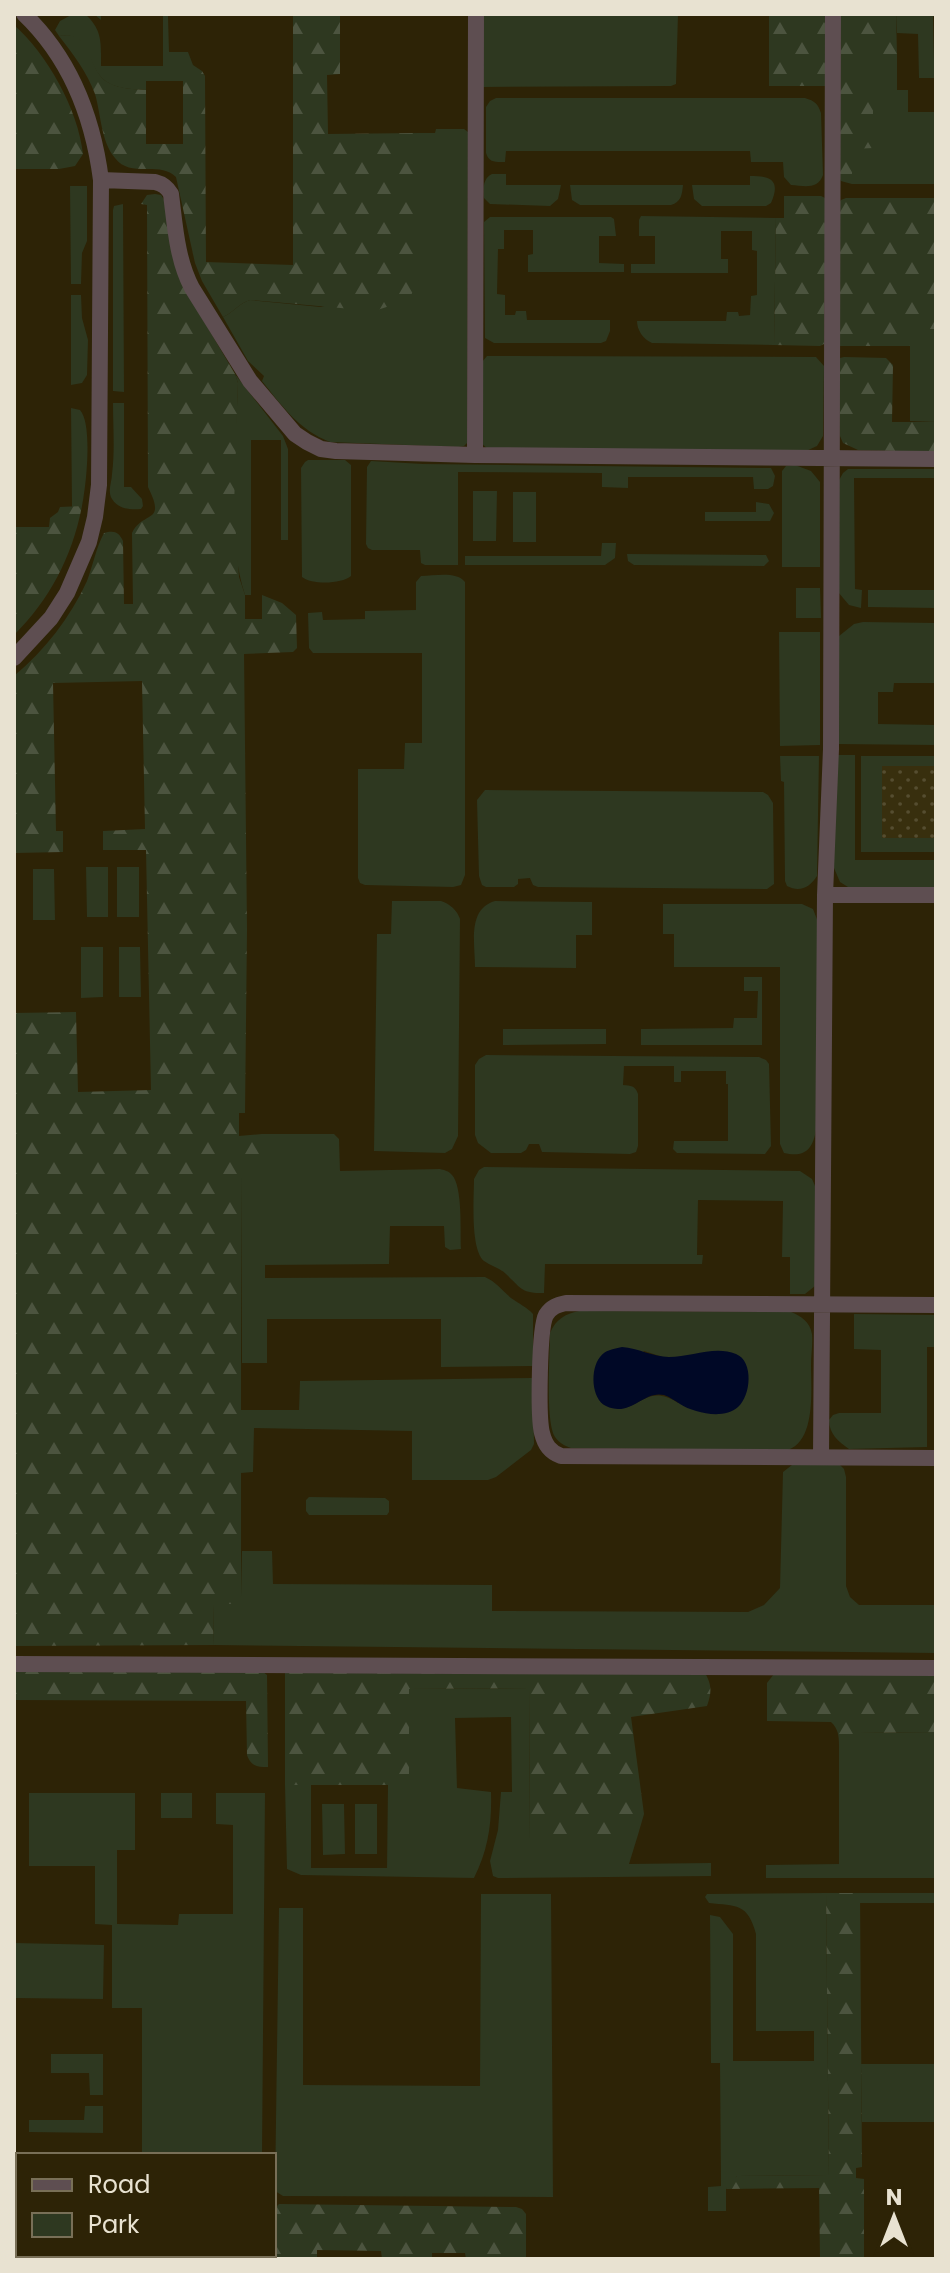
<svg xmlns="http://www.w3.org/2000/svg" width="950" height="2273" viewBox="0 0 950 2273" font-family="Poppins,sans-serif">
<defs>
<pattern id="forest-firs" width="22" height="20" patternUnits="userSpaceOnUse" patternTransform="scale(2)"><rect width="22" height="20" fill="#2e3820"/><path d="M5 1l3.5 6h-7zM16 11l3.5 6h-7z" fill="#4c543f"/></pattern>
<pattern id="sand-dots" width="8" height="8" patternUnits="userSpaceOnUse" patternTransform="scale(2)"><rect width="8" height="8" fill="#382f0e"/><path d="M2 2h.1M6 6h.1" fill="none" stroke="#554d30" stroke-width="1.8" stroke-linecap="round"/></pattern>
</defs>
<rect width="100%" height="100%" fill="#2d2306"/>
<!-- green -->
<path fill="#2e3820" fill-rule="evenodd" d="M73,14H85C103,30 101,44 101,66H163V16H101V20L94,14H163L164,16H168L169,52H188L193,65L202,71H183V81H146V90C131,89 113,89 102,78C86,62 91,31 59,36L55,30L60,21Z
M481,14H678L676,84L671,86L481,87Z
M896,14H936L933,17L934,61L936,62V78H919L918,34L897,33Z
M858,55H897V90H908V112H936V184H852V148H872V96H858Z
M496,98H805C815,101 818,104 821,113L823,175C818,190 804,186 791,185L784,177L783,162H751L750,151H506L505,162C496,162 489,163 486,153V107L490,101Z
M436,129H464L468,132L467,443L464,446L458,447L330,442C299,430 282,406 262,381L264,376L248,361L223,317C234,312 239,303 250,300L321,307L419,280V133H435Z
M492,174H506V185H561L558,199L550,206L490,204L484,198C483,189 483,178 492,174Z
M750,176C771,176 781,180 771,203L766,206H702L694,199L692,185H750Z
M570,185H683C682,195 681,202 671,205H580L572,200Z
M70,186H87V241L82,253L81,284H71Z
M123,204L124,392L113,391V210L114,206Z
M641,216L776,218L774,345L652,343C643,339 637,330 637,321H726L727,312H738L739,316L750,315L751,296L757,295V251L752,250V231H721V259H728V273H631V264H655V236H639V220Z
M490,217H611L614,219L616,236H599V263L624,264V272H528V255L533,254V230H504V249H498L497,294L505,295V315H515L516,311H526L527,320H610V331L606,341L601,343H494L485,338L484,222Z
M71,295H81L82,318L88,340L87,375L82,383L71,385Z
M910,329H936V422L910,421Z
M487,356L816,357L824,366L823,436L817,446L804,452L488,449L482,444V362Z
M235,374L283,436L288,449V540H281V440H251V595H245C225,533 236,448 238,383Z
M113,403H124V487H131L142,499L143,506L141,509C130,510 118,509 112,499C107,491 112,482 112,474C115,451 113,426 113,403Z
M71,408L80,410C93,424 86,487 82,506L72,507Z
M308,460H345L351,465V576C342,584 312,585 302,577L301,468L305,462Z
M371,461L423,464L771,468L775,476L773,486L768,489H754L753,477H628V488L602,487V473L458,472V565H425L421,563L420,550H372L368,548L366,544L367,467Z
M795,465L811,471L820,482V567H782V471L786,466Z
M848,469H936V478H854L855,589L862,590L861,608L849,605L838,592V482L843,473Z
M473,491H497L496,541H473Z
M513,492H536V542H513Z
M756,502L769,504L774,513L770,521H705V512H756Z
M602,543H616L615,558L605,565H465V556H601Z
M627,554L766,555L769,561L764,566L634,565L628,561Z
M421,576C435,576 456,571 465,582V875L461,885L453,887L365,885L360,883L358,878V769H404L405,743H422V653H313L309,648L308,613L322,612L323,620L365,619V611L416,610V582Z
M796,588H820L821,618H796Z
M868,590H936V608L868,607Z
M863,622L936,623V683H894L893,692H878V724L936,725V745L835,744L839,636L854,624Z
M779,632H820V745L780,746Z
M834,755H855V860H936V887H848L840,882L834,868Z
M780,756H819L817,876C810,887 800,893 787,886L785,881L784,782L781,781Z
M861,756H936V766H882V838H936V852H861Z
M485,790L763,792L768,795L773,803L774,884L767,889L538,887L533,885L530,878L518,879V884L514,887H486L482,885L479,876L477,800Z
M86,867H108V917H87Z
M117,867H139V917H117Z
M33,869H54L55,920H33Z
M392,901H441C450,904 457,910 460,919L458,1136L452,1149L445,1153L374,1151L377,934H391Z
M495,901L592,902V935H576V968L475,967C475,944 467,909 495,901Z
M663,904H802L813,909L818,922L816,1130C813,1149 805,1158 784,1153L780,1144V967H674V934H663Z
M81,947H103V997L81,998Z
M119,947H140L141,997H119Z
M744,977H762V1045H641V1029L733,1028L734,1018H757L758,991H744Z
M503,1029H606V1044L503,1045Z
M486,1055L759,1057L766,1060L769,1064L771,1146L765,1154L677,1153L673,1149L674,1141H728V1084H726V1071H681V1082H674V1066H624L623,1085C631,1086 635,1085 638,1094V1146L636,1152L630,1154L542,1152L539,1144H529L526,1150L521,1153H491L478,1143L475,1135V1065L479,1059Z
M262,1134H334L339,1139L340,1171L440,1169C444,1170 449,1171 452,1175C463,1187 460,1232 461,1249L450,1250L445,1247L444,1226H390L389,1264L265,1265V1278L485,1277C496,1282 502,1290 511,1298C519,1304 527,1307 533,1314V1366L441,1367V1319H267V1363H242L241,1177H262Z
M484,1167L800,1171L812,1179L815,1186V1286L805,1294H790V1257H782L783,1201L698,1200L697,1255H703L702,1264H545L544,1293C521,1293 522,1289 506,1274C500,1268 491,1266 484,1261C470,1249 474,1198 474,1179L479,1170Z
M579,1311L791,1312C801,1316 810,1322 812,1334C813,1343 811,1355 811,1365C811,1390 816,1440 788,1450L571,1448C565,1446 559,1443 555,1437C545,1421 550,1355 550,1333C556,1319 565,1314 579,1311ZM644,1351L666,1358L678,1357V1403C642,1379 636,1423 602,1403Z
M854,1314L936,1315V1347H927V1447L849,1449C839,1442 829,1434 829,1420L833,1415L839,1413H881V1350L854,1349Z
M533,1378L534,1444L531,1450L496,1477L488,1480H412V1431L254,1428L253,1472L241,1473V1410H299L300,1381Z
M792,1465H840L844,1469L846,1477V1586L850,1597L859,1605H936V1653L213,1645L214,1604L241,1596L242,1551H272L273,1584L492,1585V1611L748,1612L764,1605L780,1588L783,1472Z
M309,1497L385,1498L389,1501V1512L387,1515H309L306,1511V1500Z
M529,1688L530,1838H637L629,1864L711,1863V1876L498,1878L493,1876L490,1861L498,1830L501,1792H512L511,1717L455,1718L457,1788L491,1792C492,1824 488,1850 474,1878L301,1875L287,1869L285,1785H311V1868H387L388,1785L409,1784V1689Z
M936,1732V1878H766V1865L839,1864V1752L858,1751V1733Z
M29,1793H135V1850H117V1924L178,1925L179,1914H233V1825L216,1824V1793H265L262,2155H142V2008H112V1925L95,1924V1866H29Z
M161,1793H192V1818H161Z
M322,1804H344L345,1854L323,1855Z
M355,1804H377V1854H355Z
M826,1893L829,2175L737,2176L726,2189V2211H708V2187L721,2186L720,2063H711L710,1915L720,1917L733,1934V2061H814V2031H756V1934C748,1903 736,1906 709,1903L705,1897L707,1894Z
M860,1893H936V1903H860Z
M481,1894H551L553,2197L283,2196L275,2191L279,1908H303V2085L480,2086Z
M14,1943L104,1945L103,1999L14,1998Z
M51,2054H103V2095H90L89,2073H51Z
M861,2064H936V2122H862Z
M85,2106H103V2133L29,2132V2120H84Z
M14,2207H18V2255H264V2259H14Z"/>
<!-- forest -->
<path fill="url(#forest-firs)" d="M293,14H340V74L327,75L328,134L419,133V280L410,297L396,304L374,311L250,300C239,303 234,312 223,317L202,281L195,263L176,177C159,160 131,179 115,158C101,142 101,114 95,94C87,72 73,54 59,36C96,29 85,71 109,83C120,89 134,89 146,90V144H183V71H202L205,76L206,262L293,265Z
M769,14H825V86H769Z
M841,14H896L897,55H858V96H873V148L852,149V184L841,181L839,177Z
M14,25C47,54 78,109 83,154L75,166L59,169H14Z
M155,194L161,195L165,201L182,284L235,374L238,383L234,507L239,577L245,595V619H262V595L282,603L296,615L297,648L293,652L244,654L247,929L245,1113H239V1136L262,1134V1177L241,1178V1596L237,1604H214L213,1645L14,1646V1013L76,1012L78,1092L151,1090L146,850H103V831L145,829L142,681L53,683L56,831H63V852L14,853V676C45,650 70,618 87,581C93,565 96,548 104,533C114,530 119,532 123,541L124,604H133L132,533C143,510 167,525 148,487L147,205L141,204L147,195Z
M784,196H821L825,198L826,201L824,344L820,346L774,345L776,218H784Z
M846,198H936V329H910V346H838V205L841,200Z
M844,357L886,358L893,365L892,422H936V452L858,450L843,443L840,436L838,362L840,358Z
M82,506C72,557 50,599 14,635V527H49L50,518L58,512L60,507Z
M14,1670L263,1672L267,1675L268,1767C257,1767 251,1766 247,1755L246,1701L14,1700Z
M704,1671C712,1685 712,1691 707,1706L631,1717L644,1814L637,1838H530L529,1688L409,1689V1785H285V1672Z
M936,1673V1732L858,1733V1752H839C839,1740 840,1730 831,1722L767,1721V1683L774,1674Z
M826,1893H860L862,2167L856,2168V2178L864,2179V2259H820L819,2188L726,2189L729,2182L737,2176L829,2175Z
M279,2204L516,2207L522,2209L526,2214V2259H466L465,2253H432V2259H382L381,2251L317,2250V2259H273L274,2209Z"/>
<!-- sand -->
<path fill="url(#sand-dots)" d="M882,766H936V838H882Z"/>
<!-- water -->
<path fill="#000826" d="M622,1347C638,1348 653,1357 669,1357C691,1357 715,1345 736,1354C754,1361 751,1396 738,1407C724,1420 694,1413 680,1404C675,1401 670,1397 664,1395C643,1390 631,1418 606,1406C591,1399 590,1369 600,1357C605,1350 613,1349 622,1347Z"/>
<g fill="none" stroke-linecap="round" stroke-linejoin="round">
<!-- minor -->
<path stroke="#5e4e51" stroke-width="16" d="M101,180L155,182C163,184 167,187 171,194C175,226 177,260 192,288L250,381L295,434L307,442L321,449L336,451L475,455L936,459
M475,455L476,14
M14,658L51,618L67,593L89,542L95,517L99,485L101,180C93,118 70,58 24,14
M825,895H936
M936,1305L566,1303C557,1305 551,1307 546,1315C539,1328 538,1417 542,1433C545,1445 550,1452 561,1456L936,1458
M821,1456L825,895L831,749L833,14
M14,1664L936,1668"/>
</g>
<!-- border -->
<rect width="950" height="2273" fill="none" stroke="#e8e2d1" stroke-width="32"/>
<!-- legend -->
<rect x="16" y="2153" width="260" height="104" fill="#2d2306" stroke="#786f57" stroke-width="2"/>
<rect x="32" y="2179" width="40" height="12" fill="#5e4e51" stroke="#786f57" stroke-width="2"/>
<text x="88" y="2193" font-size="24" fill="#e8e2d1">Road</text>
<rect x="32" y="2213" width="40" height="24" fill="#2e3820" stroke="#786f57" stroke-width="2"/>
<text x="88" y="2233" font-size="24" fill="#e8e2d1">Park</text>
<!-- north arrow -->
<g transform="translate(894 2217)" stroke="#2d2306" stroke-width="6" paint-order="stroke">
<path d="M0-6L14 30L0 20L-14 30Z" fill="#e8e2d1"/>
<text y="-12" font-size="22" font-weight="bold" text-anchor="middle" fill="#e8e2d1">N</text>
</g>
</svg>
